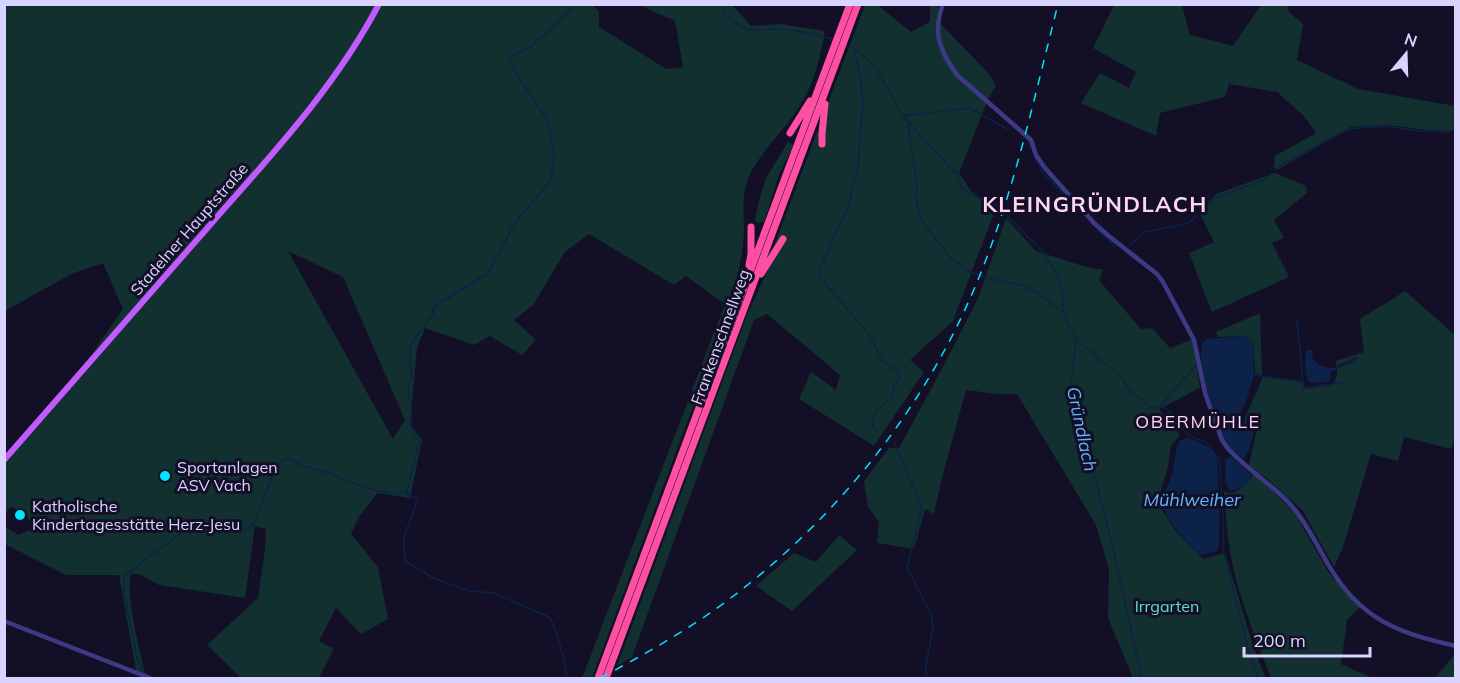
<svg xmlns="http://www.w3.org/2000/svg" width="1460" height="683" viewBox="0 0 1460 683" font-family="Mulish,sans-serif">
<rect width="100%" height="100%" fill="#130f26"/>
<!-- green -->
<path fill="#12302f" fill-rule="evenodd" d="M5,5H593L599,12V27L666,69L683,67L675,21L639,5H732L751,26L781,24L825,31C820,59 814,85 798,109C784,131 757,155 748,179C741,199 744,214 744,234C743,249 739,274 734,288C733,293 728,299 725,304L730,307L592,678H582L725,304L686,276L674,285L589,234L565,252L533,305L514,320L536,340L522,355L490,336L474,345L425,328L417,348L410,424L422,440L410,498L377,493L359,517L351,534L378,567L388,619L361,634L336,608L319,641L334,649L319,678H241L207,645L258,598L265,548L266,529L255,526L245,598L159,585L139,574H131C125,597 140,649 145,674L136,670L119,575H66L5,544L4,526L18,535L30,530L31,524L25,512L10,507L5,514V460L68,388L123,309L103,263L71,274L5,311ZM288,251L343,277L405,420L393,439Z
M865,5H877L911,32L930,22V5H938L940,23L989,74L996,86L988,99L959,173L972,192L996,208L953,321L910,360L924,372L874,446L799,399L811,372L836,390L840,375L767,314L754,320L632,657L617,666L747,315L769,267L772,251Z
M1114,5H1182L1190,35L1233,46L1261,5H1288L1289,12L1303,24L1297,60L1358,89L1455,106V127L1452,131L1427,130L1388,125L1351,127L1279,169L1274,168L1275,156L1316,133L1304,116L1277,92L1229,84L1225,97L1160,113L1156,136L1081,103L1100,73L1129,88L1136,72L1093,48Z
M788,142L794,145L780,172L764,222L758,223L755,220L759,201L766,178Z
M1275,173L1306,186L1307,193L1274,220L1284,238L1272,243L1289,277L1212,312L1189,253L1214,242L1199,212L1216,194Z
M1006,218L1036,251L1083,266L1103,270L1099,280L1141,329L1152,328L1170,348L1193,339L1200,388L1159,409L1180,435L1171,446L1167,471L1159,496V505L1175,530L1203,559L1225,553L1254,649L1266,678H1133L1108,618L1109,569L1096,525L1017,394H997L966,390L943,474L934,514L925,509L914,549L877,543L879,522L868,507L864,481L889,448H899L943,367L979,296Z
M1405,291L1455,335L1456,434L1451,449L1404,437L1398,461L1371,454L1343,547L1334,567L1303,511L1270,481L1249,465L1257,429L1252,422L1244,420L1263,377L1303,382L1304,389L1333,385L1337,374V369L1356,361L1357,357L1336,366V361L1364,352L1360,319Z
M1260,313L1262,375L1255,373L1253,341L1244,336L1218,337L1216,332Z
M1254,473L1294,512L1329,573L1360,607L1347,620L1341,664L1373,678H1357L1354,677L1353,678H1271C1259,647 1246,615 1237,583C1229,554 1226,522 1224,492L1233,493L1247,484Z
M839,535L857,550L792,611L756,586L794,553L816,562Z
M1455,654V678H1435Z"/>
<!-- water -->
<path fill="#0c2248" d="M1244,336L1253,341L1254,375L1245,405L1239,415L1219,419C1208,398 1196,365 1203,342L1207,339Z
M1306,350H1312L1313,359C1330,376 1340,365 1359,357L1356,361L1331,372V378L1328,382L1310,383L1308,381L1305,368Z
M1248,420L1252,422C1255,433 1251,448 1245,458L1243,459L1226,443L1218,425L1227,422Z
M1187,438C1201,442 1217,449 1218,465C1219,475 1217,485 1220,495L1219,547L1217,551L1201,555L1197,552C1186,540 1162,519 1163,501C1163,491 1170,483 1172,474C1175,463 1175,452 1179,441Z
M1230,456L1232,457L1252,475L1246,485L1232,491C1222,485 1226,471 1225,460Z"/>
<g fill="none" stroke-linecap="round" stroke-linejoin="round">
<!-- stream -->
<path stroke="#0c2248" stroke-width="1.5" d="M722,4L724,15C730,19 737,25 744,28C754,32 766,29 776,29C795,29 814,34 832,39
M850,46L860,53L876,68L903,116L943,160L957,175L961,187L972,195L996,205L1043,252L1057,274L1063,293V312L1076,339L1071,386L1110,536L1142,678
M854,50L861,80L863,102L858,165L847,212L840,224L819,271L821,278L868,333L883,361L898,372L899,378L894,386L892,398L875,411L872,424L877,431
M903,116L970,108L1007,129
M908,123L917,185L916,198L920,218L937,241L952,259L963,266L968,271L991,279L1021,285L1036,292L1063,312
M1454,136H1456
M1028,142L1031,148
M1035,158L1043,173L1083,213
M1276,168L1348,129L1384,126L1421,131L1449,132
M1098,230L1106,238
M1109,240L1116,248
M1130,245L1145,232L1189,223L1215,198L1264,180L1272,173
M1297,321L1303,382
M1077,340L1121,377L1129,389L1144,401L1149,407L1156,408L1161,405L1180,420L1183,429L1190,437L1204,441L1220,461L1223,516V550L1249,652L1258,678
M1254,375L1303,382L1304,388L1345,382
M1162,404L1195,366
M1226,417L1227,422
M894,442L922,508L907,568L932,616L933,627L926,665V678
M407,492V494L418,499L405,534L404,541L405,561L435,579L470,591L494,593L549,617C556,626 566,666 567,678
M145,675L137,658L124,593V576L139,565L149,556L155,553L181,533L190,529L196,523L202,522L245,530L249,528L254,523L273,474C277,466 280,460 289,459C302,467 311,468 325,472C352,481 377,497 407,492L417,450L420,445L419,441L411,427L412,416L411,404L408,398L409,384L412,378L410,363V345L434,313L432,308L488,273L517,220L550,182L554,160L550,128L547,120L515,72L508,58L533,46L537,39L542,37L577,4"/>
<!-- minor -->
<path stroke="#3d3a85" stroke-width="4.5" d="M943,4C932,33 940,51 957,75L1031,140L1036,155L1045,168L1095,224L1110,237L1157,274L1163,282L1194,340L1205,393L1222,440L1226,446C1244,468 1271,483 1290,504C1306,522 1317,545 1329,566C1361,620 1398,633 1456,646
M4,621L150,678"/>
<!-- major -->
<path stroke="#c25bff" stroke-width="6" d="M4,460C75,379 146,298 217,217C276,150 337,84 379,4"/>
<!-- highway -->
<path stroke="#ff4fa3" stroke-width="7" d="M790,133L810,101
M822,144V134L825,104
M749,265L751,254V227
M761,274L783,239
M598,678L850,4
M606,678L858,4"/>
<!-- rail -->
<path stroke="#00e5ff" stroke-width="1.5" stroke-dasharray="9 8" stroke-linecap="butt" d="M600,678C638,658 677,636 713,611C827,530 920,417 975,287C1013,197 1034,99 1058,4"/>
</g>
<!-- markers -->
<g fill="#00e5ff" stroke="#130f26" stroke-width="2">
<circle cx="165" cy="476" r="6"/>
<circle cx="20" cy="515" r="6"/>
</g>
<g text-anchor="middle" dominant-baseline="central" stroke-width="6" stroke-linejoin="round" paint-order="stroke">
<!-- street labels -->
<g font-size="16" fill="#d9d4ff" stroke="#130f26">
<text transform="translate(189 229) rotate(-49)">Stadelner Hauptstraße</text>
<text transform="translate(720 337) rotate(-70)">Frankenschnellweg</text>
</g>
<!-- poi labels -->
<g font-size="16" fill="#d9d4ff" stroke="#130f26" text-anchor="start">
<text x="177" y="467">Sportanlagen<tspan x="177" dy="18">ASV Vach</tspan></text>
<text x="32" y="506">Katholische<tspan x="32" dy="18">Kindertagesstätte Herz-Jesu</tspan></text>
</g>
<!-- park labels -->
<g font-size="16" fill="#5fe0c0" stroke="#130f26">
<text x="1167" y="606">Irrgarten</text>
</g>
<!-- neighbourhood labels -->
<g font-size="18" letter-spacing="1.5" fill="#ffd6f0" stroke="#130f26">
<text x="1198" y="421">OBERMÜHLE</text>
</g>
<!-- water labels -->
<g font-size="18" font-style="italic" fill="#62b6ff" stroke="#130f26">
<text transform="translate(1082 429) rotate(78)">Gründlach</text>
<text x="1192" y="499">Mühlweiher</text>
</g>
<!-- district labels -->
<g font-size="22" font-weight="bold" letter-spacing="1.5" fill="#ffd6f0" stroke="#130f26">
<text x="1095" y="204">KLEINGRÜNDLACH</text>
</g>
</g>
<!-- border -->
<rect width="1460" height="683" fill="none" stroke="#d9d4ff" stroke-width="12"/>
<!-- north arrow -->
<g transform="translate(1406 54) rotate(19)" stroke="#130f26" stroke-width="4.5" paint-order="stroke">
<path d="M0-4.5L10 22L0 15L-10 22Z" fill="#d9d4ff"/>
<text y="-9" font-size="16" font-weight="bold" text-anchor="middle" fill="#d9d4ff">N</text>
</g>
<!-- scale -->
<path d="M1244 647v9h126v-9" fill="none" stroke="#d9d4ff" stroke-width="3"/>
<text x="1253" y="647" font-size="18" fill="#d9d4ff" stroke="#130f26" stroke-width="4.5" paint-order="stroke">200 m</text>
</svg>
